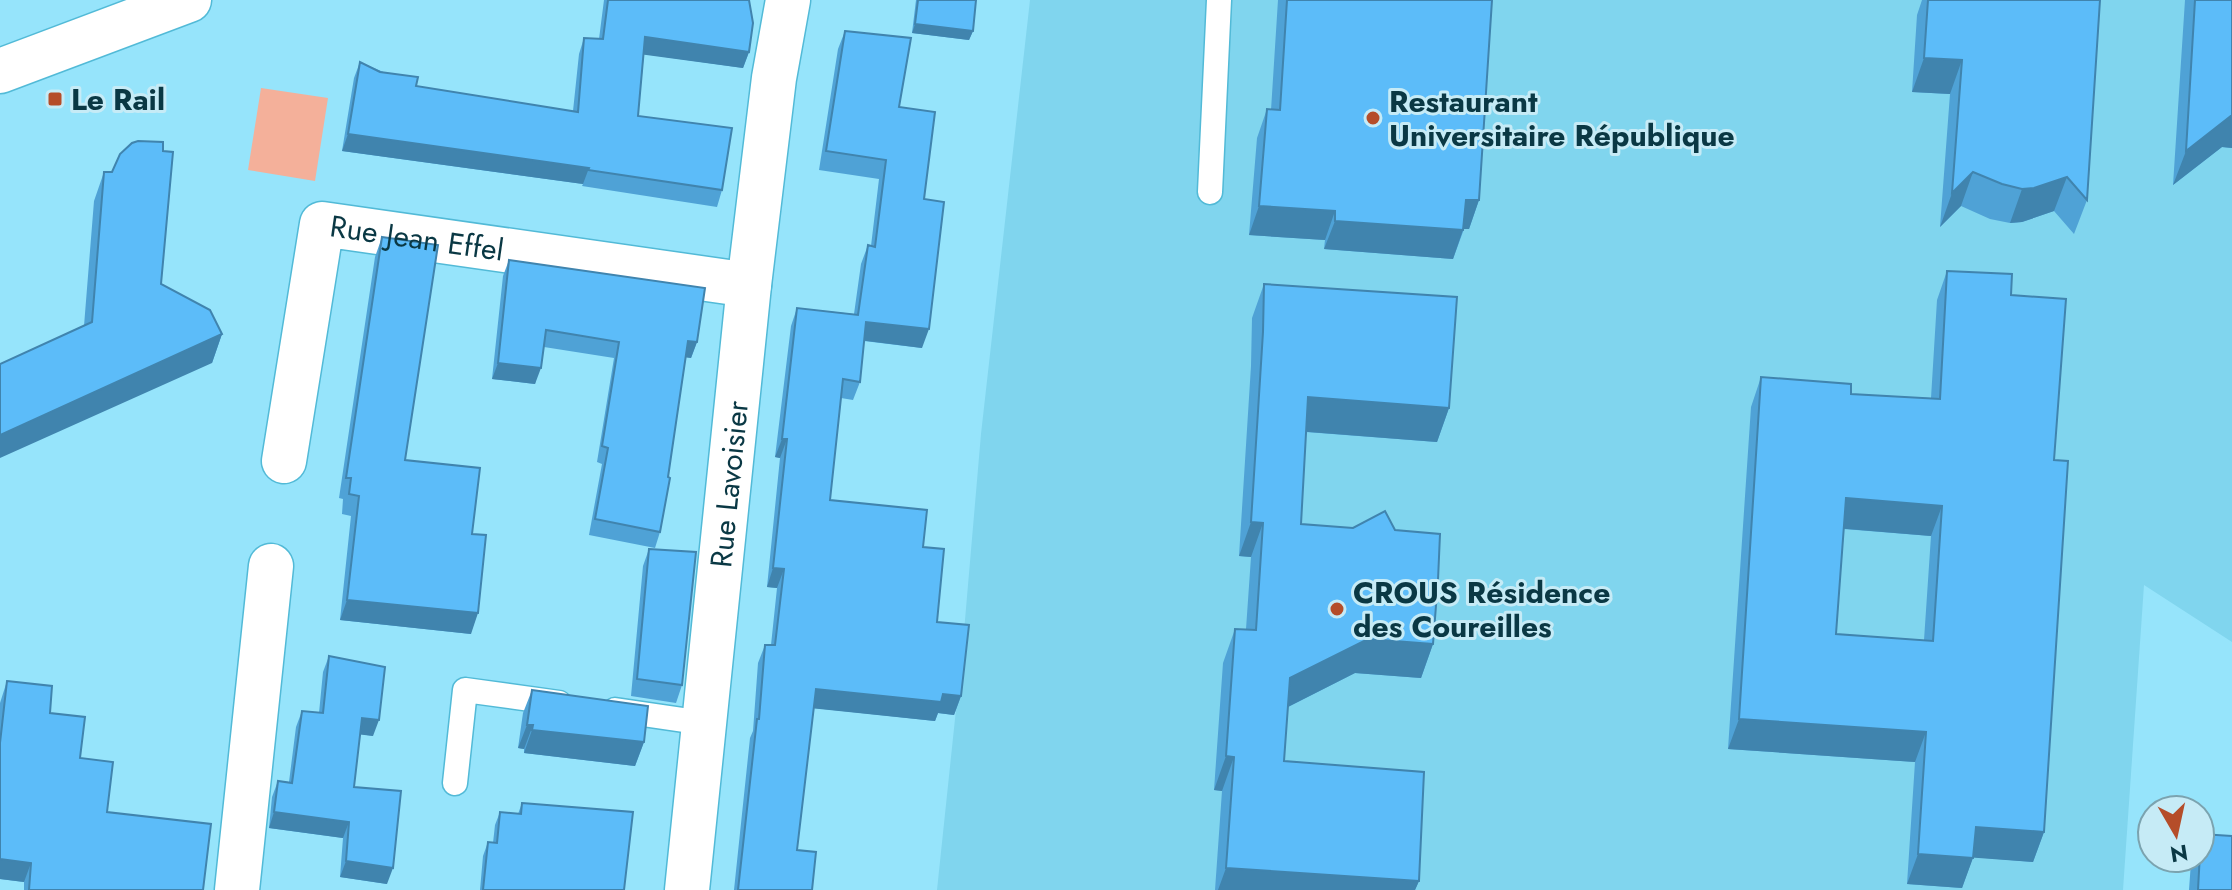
<svg xmlns="http://www.w3.org/2000/svg" width="2232" height="890" viewBox="0 0 2232 890" font-family="Jost,sans-serif">
<rect width="100%" height="100%" fill="#96e4fb"/>
<!-- built -->
<path fill="#80d5ee" d="M1030,0H2232V642L2144,585L2123,890H937L963,643L981,434Z"/>
<!-- green -->
<path fill="#f4b09a" d="M261,88L328,98L315,181L248,170Z"/>
<g fill="none" stroke-linecap="round" stroke-linejoin="round">
<defs>
<path id="service" d="M1210,192L1219,0
M615,710L704,723
M455,783L465,690L559,703"/>
<g id="minor">
<path id="s1" d="M284,461L322,224L749,285"/>
<path d="M237,890L271,566"/>
<path id="s2" d="M687,890L749,285L774,78L788,0"/>
</g>
<path id="secondary" d="M0,71L189,0"/>
</defs>
<!-- service casing -->
<use href="#service" stroke="#52bad7" stroke-width="27"/>
<!-- minor casing -->
<use href="#minor" stroke="#52bad7" stroke-width="47"/>
<!-- secondary casing -->
<use href="#secondary" stroke="#52bad7" stroke-width="47"/>
<!-- service -->
<use href="#service" stroke="#fff" stroke-width="24"/>
<!-- minor -->
<use href="#minor" stroke="#fff" stroke-width="44"/>
<!-- secondary -->
<use href="#secondary" stroke="#fff" stroke-width="44"/>
</g>
<!-- wall -->
<path fill="#4fa2d6" fill-rule="evenodd" d="M604,0H749V52L743,68L644,54L638,116L722,190L717,207L582,186L583,184L342,151L354,78L360,62L416,86L573,111L579,54L584,38L599,39Z
M916,0H976L973,31L969,40L912,33Z
M1278,0H1492L1479,200L1469,229H1464L1453,259L1324,249L1325,240L1249,235L1257,138L1267,109L1271,110Z
M1922,0H2100L2087,200L2074,234L2054,211L2022,222L2010,223L1990,219L1961,206L1940,227L1950,94L1912,92L1917,15Z
M2185,0H2232V148L2222,147L2173,185Z
M845,31L899,107L924,199L922,348L864,341L860,382L853,400L841,398L830,500L923,547L937,622L961,696L954,715L938,713L935,721L814,708L797,850L812,890H734L750,738L753,731L758,663L765,645H771L777,588L767,587L780,458L775,457L791,326L797,308L854,314L861,264L868,245L871,246L879,179L819,170L838,49Z
M104,172L161,284L222,334L212,363L84,326L94,201Z
M382,237L405,460L472,534L471,634L340,620L351,516L342,514L343,499L339,498L375,257Z
M509,260L697,342L691,358L686,357L660,532L655,548L589,535L602,464L597,462L614,358L544,347L535,384L492,379L503,276Z
M1947,271L2011,295L2054,460L2044,832L2033,862L1973,857L1962,888L1907,884L1915,762L1728,749L1751,407L1761,377L1851,394L1931,398L1937,300ZM1844,529L1931,536L1924,640L1836,634Z
M1264,284L1449,408L1437,442L1306,432L1301,524L1433,644L1421,678L1355,673L1288,707L1284,761L1419,881L1415,890H1215L1222,791L1214,790L1223,663L1235,629H1246L1251,557L1239,556L1251,366L1252,318Z
M649,549L682,685L676,703L631,696L643,566Z
M329,656L373,736L360,734L354,787L387,884L340,877L343,838L269,828L272,797L278,781L289,782L296,727L302,711L319,713L323,672Z
M7,681L50,713L80,758L107,812L203,890H24V882L0,879V703Z
M532,690L644,742L635,766L524,753V749L518,748L523,713Z
M522,803L624,890H480L483,856L488,842L493,843L495,825L500,812L518,814Z
M2201,834L2232,890H2189L2191,862L2192,858H2200Z"/>
<!-- shaded-wall -->
<path fill="#4084ae" d="M915,24L973,31L969,40L912,33Z
M645,37L749,52L743,68L639,54Z
M1924,58L1962,60L1950,94L1912,92Z
M2232,115V148L2222,147L2173,185L2186,151Z
M348,134L589,168L583,184L342,151Z
M1973,172L1961,206L1940,227L1952,193Z
M2067,177L2054,211L2022,222L2010,223L2022,189Z
M1466,200H1479L1469,229H1455Z
M1259,206L1335,211L1325,240L1249,235Z
M1335,221L1463,230L1453,259L1324,249Z
M866,322L929,329L922,348L859,340Z
M222,334L212,363L0,458V435Z
M688,341L697,342L691,358L683,357Z
M498,363L541,368L535,384L492,379Z
M1308,397L1449,408L1437,442L1296,431Z
M782,439H787L780,458L775,457Z
M1846,498L1942,506L1931,536L1835,528Z
M1251,522L1263,523L1251,557L1239,556Z
M773,568L784,569L777,588L767,587Z
M347,600L478,613L471,634L340,620Z
M1368,639L1433,644L1421,678L1355,673L1278,712L1290,678Z
M816,689L943,694L961,696L954,715L938,713L935,721L810,708Z
M362,718L379,720L373,736L356,734Z
M1739,719L1926,732L1915,762L1728,749Z
M527,725H533L524,749L518,748Z
M532,730L644,742L635,766L524,753Z
M1226,756L1234,757L1222,791L1214,790Z
M274,812L349,822L343,838L269,828Z
M1976,827L2044,832L2033,862L1965,857Z
M1918,854L1973,858L1962,888L1907,884Z
M0,859L31,863L24,882L0,879Z
M346,861L393,868L387,884L340,877Z
M1226,868L1419,881L1415,890H1218Z"/>
<!-- building -->
<path fill="#5cbcf9" stroke="#4084ae" stroke-width="2" fill-rule="evenodd" d="M608,0H749L753,23L749,52L645,37L638,116L732,128L722,190L588,170L589,168L348,134L360,62L380,72L418,77L416,86L578,112L584,38L603,39Z
M918,0H976L973,31L915,24Z
M1287,0H1492L1479,200H1466L1463,230L1335,221V211L1259,206L1267,109L1280,110Z
M1928,0H2100L2087,200L2067,177L2034,188L2022,189L2002,184L1973,172L1952,193L1962,60L1924,58Z
M2195,0H2232V115L2186,151Z
M845,31L911,38L899,107L935,112L924,199L944,202L929,329L866,322L860,382L843,379L830,500L927,510L923,547L944,549L937,622L969,625L961,696L943,694L941,702L816,689L797,850L816,852L812,890H738L757,719H759L765,645H775L784,569L773,568L787,439H782L797,308L858,315L868,245L875,247L886,160L826,151Z
M138,141L163,142V151L173,152L161,284L210,310L222,334L0,435V364L92,322L104,172H112L120,154L132,143Z
M382,237L438,245L405,460L480,468L472,534L486,535L478,613L347,600L359,496L349,494L351,478H346Z
M509,260L705,288L697,342L688,341L668,477L670,478L660,532L595,519L608,448L602,446L619,342L546,330L541,368L498,363Z
M1947,271L2012,274L2011,295L2066,299L2054,460L2068,461L2044,832L1976,827L1973,858L1918,854L1926,732L1739,719L1761,377L1851,384V394L1940,399ZM1846,498L1942,506L1933,641L1836,634Z
M1264,284L1457,297L1449,408L1308,397L1301,524L1353,528L1385,511L1395,530L1440,534L1438,580L1433,644L1368,639L1290,678L1284,761L1424,772L1419,881L1226,868L1234,757L1226,756L1235,629L1256,630L1263,523L1251,522L1263,332Z
M649,549L696,552L682,685L637,679Z
M329,656L385,667L379,720L362,718L354,787L401,791L393,868L346,861L349,822L274,812L278,781L292,783L302,711L323,713Z
M7,681L52,686L50,713L85,717L80,758L113,762L107,812L211,824L203,890H29L31,863L0,859V743Z
M532,690L648,706L644,742L532,730L533,725H527Z
M522,803L633,812L624,890H483L488,842L497,843L500,812L521,814Z
M2201,834L2232,836V890H2198Z"/>
<!-- markers -->
<g fill="#b54d29" stroke="#c6ebf6" stroke-width="3">
<rect x="47" y="91" width="16" height="16" rx="4"/>
<circle cx="1373" cy="118" r="8"/>
<circle cx="1337" cy="609" r="8"/>
</g>
<g text-anchor="middle" dominant-baseline="central" stroke-width="6" stroke-linejoin="round" paint-order="stroke">
<!-- poi labels -->
<g font-size="30" font-weight="bold" fill="#0a3844" stroke="#c6ebf6" text-anchor="start">
<text x="71" y="99">Le Rail</text>
<text x="1389" y="101">Restaurant<tspan x="1389" dy="34">Universitaire République</tspan></text>
<text x="1353" y="592">CROUS Résidence<tspan x="1353" dy="34">des Coureilles</tspan></text>
</g>
<!-- street labels -->
<g font-size="30" fill="#0a3844" stroke="#c6ebf6">
<text stroke="none"><textPath href="#s1" startOffset="336">Rue Jean Effel</textPath></text>
<text stroke="none"><textPath href="#s2" startOffset="408">Rue Lavoisier</textPath></text>
</g>
</g>
<!-- north arrow -->
<g transform="translate(2176 834) rotate(171)"><circle r="38" fill="#c6ebf6" stroke="#7ba3af" stroke-width="2"/>
<path d="M0-6L14 30L0 20L-14 30Z" fill="#b54d29"/>
<text y="-12" font-size="22" font-weight="bold" text-anchor="middle" fill="#0a3844">N</text>
</g>
</svg>
